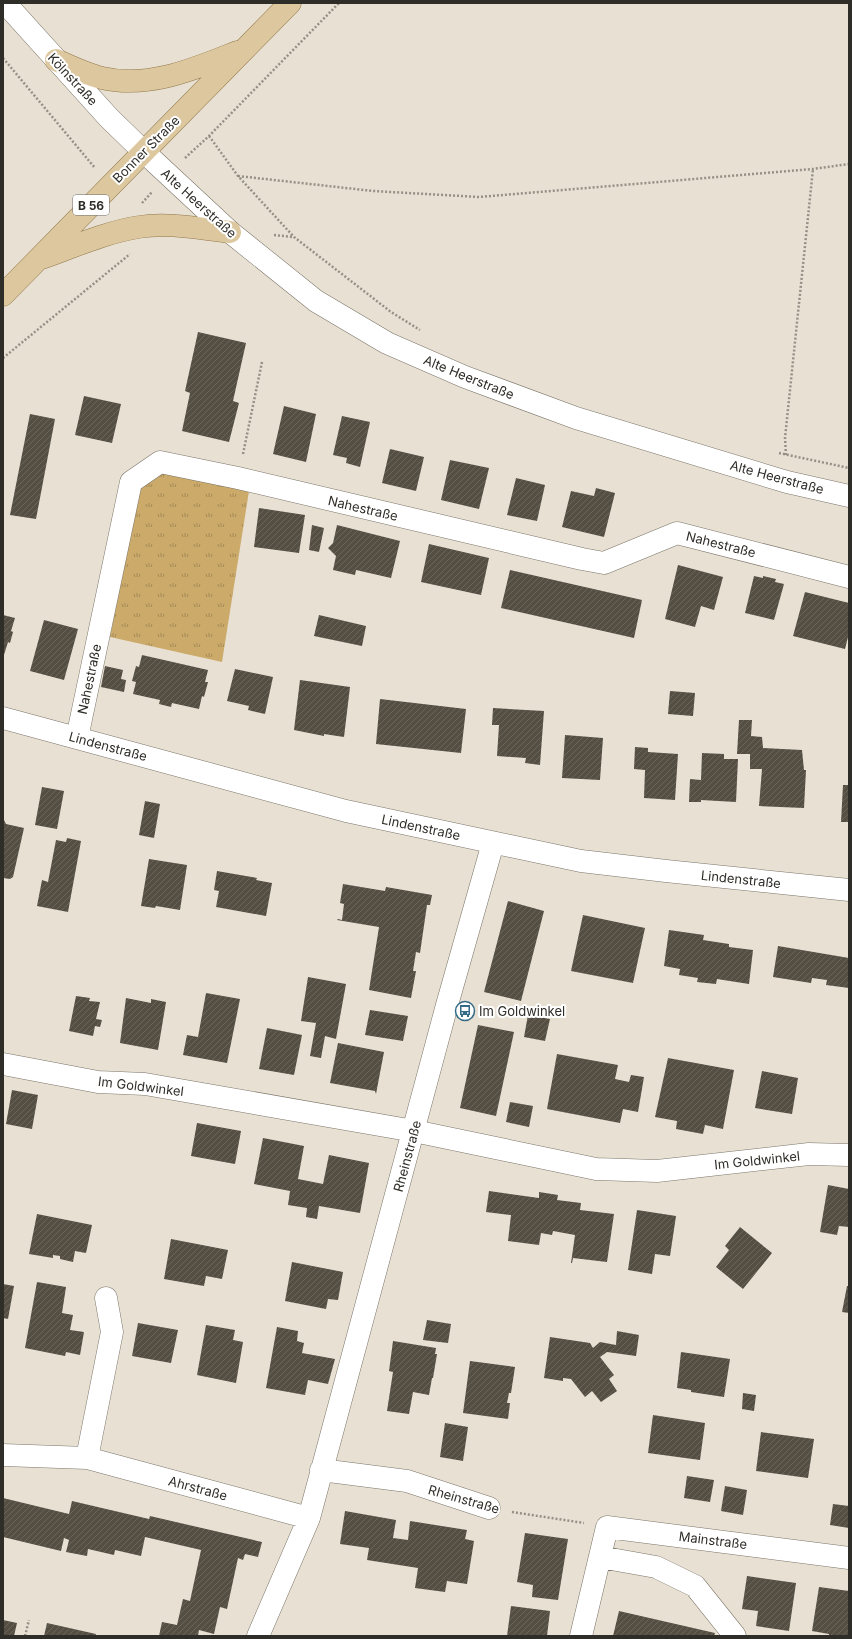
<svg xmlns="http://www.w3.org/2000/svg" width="852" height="1639" viewBox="0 0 852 1639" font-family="Inter,sans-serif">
<defs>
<pattern id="grass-tufts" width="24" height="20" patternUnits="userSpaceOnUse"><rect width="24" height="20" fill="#ccaa6a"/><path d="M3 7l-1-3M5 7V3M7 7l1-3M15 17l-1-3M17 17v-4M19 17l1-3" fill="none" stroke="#a68b57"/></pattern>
<pattern id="building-hatch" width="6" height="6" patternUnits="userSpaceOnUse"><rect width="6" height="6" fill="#544e43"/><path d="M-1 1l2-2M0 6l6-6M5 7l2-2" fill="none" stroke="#6a655c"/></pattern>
</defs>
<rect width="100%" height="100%" fill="#e8e0d3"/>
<!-- grass -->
<path fill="url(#grass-tufts)" d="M164,470L249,491L222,662L110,637L140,485Z"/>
<!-- building -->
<path fill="url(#building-hatch)" d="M198,332L246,343L233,401L239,403L229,442L182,431L190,393L185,391Z
M84,396L121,404L112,443L75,435Z
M284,406L316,414L306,462L273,454Z
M30,414L55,419L36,519L10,515Z
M342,416L370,422L360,467L346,463L347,458L333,455Z
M390,449L424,457L416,491L382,483Z
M450,460L489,468L479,509L441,500Z
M516,478L545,485L537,521L507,515Z
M596,488L615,493L604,537L562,527L571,491L594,496Z
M259,508L305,515L299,553L254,547Z
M312,525L324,528L319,552L309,550Z
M337,525L400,541L391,578L356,570L355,575L333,570L336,556L328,548L333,543Z
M429,544L489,558L481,595L421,582Z
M678,565L723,577L714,610L701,606L695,627L665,619Z
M510,570L642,600L634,638L501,608Z
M754,576L763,578V576L776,579L775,582L784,584L774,620L745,613Z
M805,592L849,603V633L845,649L793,636Z
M3,615L15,618L11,631L13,632L10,643L8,642L3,658Z
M319,615L366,626L362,646L314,636Z
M44,620L78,629L64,680L30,671Z
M142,655L208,670L205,682H208L204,697L202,696L199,709L172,703L171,707L159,704L160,700L133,694L136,682L132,681L136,666L139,667Z
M105,666L123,670L121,679L126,680L124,692L101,687Z
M235,669L273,677L265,714L248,710L249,706L227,701Z
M300,680L350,687L344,737L324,734V736L294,730Z
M670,691L695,693L693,716L668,714Z
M380,699L466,709L461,753L376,744Z
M493,708L544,711L540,765L525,763L526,758L497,756L499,725H492Z
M739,720H752L751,736L762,737L763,748L802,750L804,770H806L804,808L759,806L762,769H750V754H737Z
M565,735L603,738L600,780L562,778Z
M635,747L648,748V752L678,754L675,800L644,798L645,770L634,769Z
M702,753L724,754V759H738L736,802L701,800V802H689L690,779L701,780Z
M843,785H849V822H841Z
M42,787L64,791L57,829L35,825Z
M145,801L160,804L154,838L139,835Z
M3,818L6,824L24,828L13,877L10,879L3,878Z
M67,838L81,841L68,912L37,906L42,880L48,882L56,840L66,842Z
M149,859L187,865L180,910L156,906L155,908L141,906Z
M217,871L257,878L256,880L272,883L266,916L216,907L219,891L214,890Z
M343,884L385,891L386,887L432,895L430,905H427L420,953L416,952L413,971H416L411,998L369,990L379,927L337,920L338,919L342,920L344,904L340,903Z
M508,901L544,911L521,1001L484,992Z
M583,915L645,928L633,983L571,971Z
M669,930L704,935L703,940L729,944V947L753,950L749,984L717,979L716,984L697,982L698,978L679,975L680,969L664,966Z
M778,946L849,958V988L826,985L827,980L812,978L811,983L773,977Z
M308,977L346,984L336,1039L325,1036L321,1058L310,1056L316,1023L301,1021Z
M206,993L240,999L227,1063L183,1055L187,1035L198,1037Z
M76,996L90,998L89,1001L100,1002L96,1019L102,1020L100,1027L95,1026L93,1036L69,1031Z
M126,998L151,1003V999L166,1002L158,1050L120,1043Z
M370,1010L408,1016L403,1041L365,1035Z
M528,1015L550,1019L545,1041L524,1037Z
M478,1025L514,1032L496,1116L460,1108Z
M267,1028L302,1035L294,1075L259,1069Z
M338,1043L384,1052L376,1094L375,1091L330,1083Z
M557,1054L618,1065L615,1079L629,1082L631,1075L644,1077L638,1112L623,1109L620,1123L547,1109Z
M668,1058L734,1070L723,1129L705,1125L703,1134L676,1129L677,1121L655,1117Z
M762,1071L798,1078L792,1114L755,1108Z
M12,1090L38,1095L32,1129L6,1124Z
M510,1102L533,1106L529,1127L506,1122Z
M197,1123L241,1131L235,1164L191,1156Z
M263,1138L304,1146L298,1179L323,1184L329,1155L369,1163L360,1213L319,1206L317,1219L306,1217L307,1208L288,1205L290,1191L254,1184Z
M828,1185L849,1189V1227L839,1226L837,1235L820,1232Z
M489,1191L539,1198V1192L558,1195L557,1200L581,1203L580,1210L614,1214L607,1262L573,1258L572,1263H571L575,1235L553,1231L552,1235L541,1233L539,1245L508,1241L511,1215L486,1212Z
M637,1210L676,1216L670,1256L655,1254L652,1274L628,1270Z
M37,1214L92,1225L86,1253L75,1251L73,1262L60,1259V1256L53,1255V1258L29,1254Z
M740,1227L772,1253L743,1289L716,1267L729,1250L725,1246Z
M171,1239L228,1250L222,1279L206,1276L204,1286L164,1279Z
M292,1262L343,1272L338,1300L328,1299L326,1309L285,1301Z
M37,1282L66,1287L62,1313L73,1315L70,1330L84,1332L80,1355L66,1352L65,1356L25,1348Z
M3,1284L14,1286L8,1319L3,1318Z
M847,1286H849V1313L842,1312Z
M427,1320L451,1324L448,1343L423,1340Z
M138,1323L178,1330L171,1363L132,1356Z
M206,1325L235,1330L233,1340L243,1342L236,1383L197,1375Z
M277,1327L298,1331L297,1341L304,1343L302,1353L335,1359L328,1384L308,1380L305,1395L266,1388Z
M617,1331L639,1335L636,1356L607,1352L600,1357L614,1375L609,1379L617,1391L601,1402L592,1391L585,1397L571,1379L563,1378V1381L544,1378L550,1337L590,1343L593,1348L600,1342L616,1345Z
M393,1341L436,1348L435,1354H437L433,1378H432L429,1395L413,1392L409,1414L387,1411L393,1372L389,1371Z
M681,1352L730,1359L724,1397L691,1392V1390L677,1388Z
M470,1361L515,1367L511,1393H509L507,1403H510L508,1419L463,1413Z
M743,1393L756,1395L754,1411L742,1409Z
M653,1415L705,1423L700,1460L648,1453Z
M445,1423L468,1427L463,1461L440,1457Z
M761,1432L814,1439L808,1478L756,1471Z
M687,1476L714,1480L710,1502L684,1498Z
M725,1486L747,1490L743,1515L721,1511Z
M3,1498L69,1514L72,1501L149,1519L150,1516L262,1542L258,1557L245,1554L243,1560L238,1558L227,1609L220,1607L214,1634L199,1630L198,1636H159L162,1622L177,1625L183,1599L190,1601L201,1550L145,1537L141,1556L115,1550L114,1555L88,1549L87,1556L66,1552L69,1540L64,1538L61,1551L3,1537Z
M833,1504L849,1506V1528L830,1525Z
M345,1511L396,1520L393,1538L408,1540L410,1521L467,1530L465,1539L474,1541L467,1584L447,1581L445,1592L415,1588L418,1568L367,1560L369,1548L340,1544Z
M525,1533L568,1539L558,1600L532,1597L533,1585L517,1582Z
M747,1576L796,1583L789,1631L756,1626L758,1611L742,1609Z
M819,1587L849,1591V1636H829V1634L812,1631Z
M511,1606L550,1611L547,1636H507Z
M619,1611L715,1633L714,1636H613Z
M3,1620L17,1623L14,1636H3Z
M47,1623L96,1634L95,1636H44Z"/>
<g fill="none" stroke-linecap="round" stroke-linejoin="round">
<defs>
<path id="minor" d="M5,3L109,118L144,152
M3,718L346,811L581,861L666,871L849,890
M77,738L131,482L160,462L238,478L582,559L604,563L677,533L849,577
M3,1064L98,1082L145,1084L414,1131L596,1169L657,1171L809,1154L849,1155
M3,1455L87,1458L309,1518
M87,1458L112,1332L106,1298
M321,1470L407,1481L489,1508
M600,1557L656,1567L695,1586L735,1636
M258,1636L309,1518L447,1005L493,843
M581,1636L607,1527L849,1558"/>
<path id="tertiary" d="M144,152L230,232L316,301L387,343L465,377L576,418L787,482L849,496"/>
<path id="primary" d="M56,60C71,67 86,74 102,78C149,89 194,69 237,52
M42,258C73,247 106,232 139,227C168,222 201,229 230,232
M3,295L290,3"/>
</defs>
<!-- minor casing -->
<use href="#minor" stroke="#7b7569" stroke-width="23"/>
<!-- tertiary casing -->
<use href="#tertiary" stroke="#7b7569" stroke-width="23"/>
<!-- primary casing -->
<use href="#primary" stroke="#91794b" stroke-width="23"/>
<!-- path -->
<path stroke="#958f86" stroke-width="2.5" stroke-dasharray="2 2" stroke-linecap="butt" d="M3,58L95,168
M209,136L238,176L294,237L391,312L420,330
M185,158L209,136L339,3
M238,176L373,191L479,197L813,169L849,164
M142,203L152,192
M274,235L293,237
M3,358L130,254
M779,453L849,468
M243,454L262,362
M786,455L785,438L813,169
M512,1512L584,1523
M25,1636L29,1620"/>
<!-- minor -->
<use href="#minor" stroke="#fff" stroke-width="22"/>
<!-- tertiary -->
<use href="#tertiary" stroke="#fff" stroke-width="22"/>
<!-- primary -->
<use href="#primary" stroke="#ddc79e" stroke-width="22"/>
</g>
<!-- icons -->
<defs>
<symbol id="bus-ring" viewBox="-11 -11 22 22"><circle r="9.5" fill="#fff" stroke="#346b86" stroke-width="1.5"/><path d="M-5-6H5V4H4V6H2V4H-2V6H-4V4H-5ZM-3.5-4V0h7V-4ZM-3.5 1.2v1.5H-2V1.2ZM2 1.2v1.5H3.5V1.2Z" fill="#346b86"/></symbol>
</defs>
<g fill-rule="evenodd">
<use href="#bus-ring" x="454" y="1000" width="22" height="22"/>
</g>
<g text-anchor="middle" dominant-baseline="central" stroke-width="4" stroke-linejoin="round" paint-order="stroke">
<!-- shield labels -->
<rect fill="#fff" stroke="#6d6c68" stroke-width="1" x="73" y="195" width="36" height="20" rx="3"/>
<g font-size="12" font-weight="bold" fill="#2f2d28">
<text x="91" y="205">B 56</text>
</g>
<!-- street labels -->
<g font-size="13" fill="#2f2d28" stroke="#fff">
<text transform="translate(73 79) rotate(47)">Kölnstraße</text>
<text transform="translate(146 149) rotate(-45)">Bonner Straße</text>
<text transform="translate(199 203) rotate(42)">Alte Heerstraße</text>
<text transform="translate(469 377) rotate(22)">Alte Heerstraße</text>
<text transform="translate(777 477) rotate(15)">Alte Heerstraße</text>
<text transform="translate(363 508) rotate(13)">Nahestraße</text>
<text transform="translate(721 544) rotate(14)">Nahestraße</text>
<text transform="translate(89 679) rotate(-78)">Nahestraße</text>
<text transform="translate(108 746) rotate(15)">Lindenstraße</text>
<text transform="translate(421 827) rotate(12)">Lindenstraße</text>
<text transform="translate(741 879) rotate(6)">Lindenstraße</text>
<text transform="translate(141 1086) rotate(7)">Im Goldwinkel</text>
<text transform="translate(407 1156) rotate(-75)">Rheinstraße</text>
<text transform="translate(757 1160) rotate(-6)">Im Goldwinkel</text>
<text transform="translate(198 1488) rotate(15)">Ahrstraße</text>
<text transform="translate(464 1499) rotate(16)">Rheinstraße</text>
<text transform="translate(713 1540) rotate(7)">Mainstraße</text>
</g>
<!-- poi labels -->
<g font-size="13" fill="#2f2d28" stroke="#fff" text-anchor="start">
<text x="479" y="1011">Im Goldwinkel</text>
</g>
</g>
<!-- border -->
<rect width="852" height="1639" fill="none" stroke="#2f2d28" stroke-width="8"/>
</svg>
